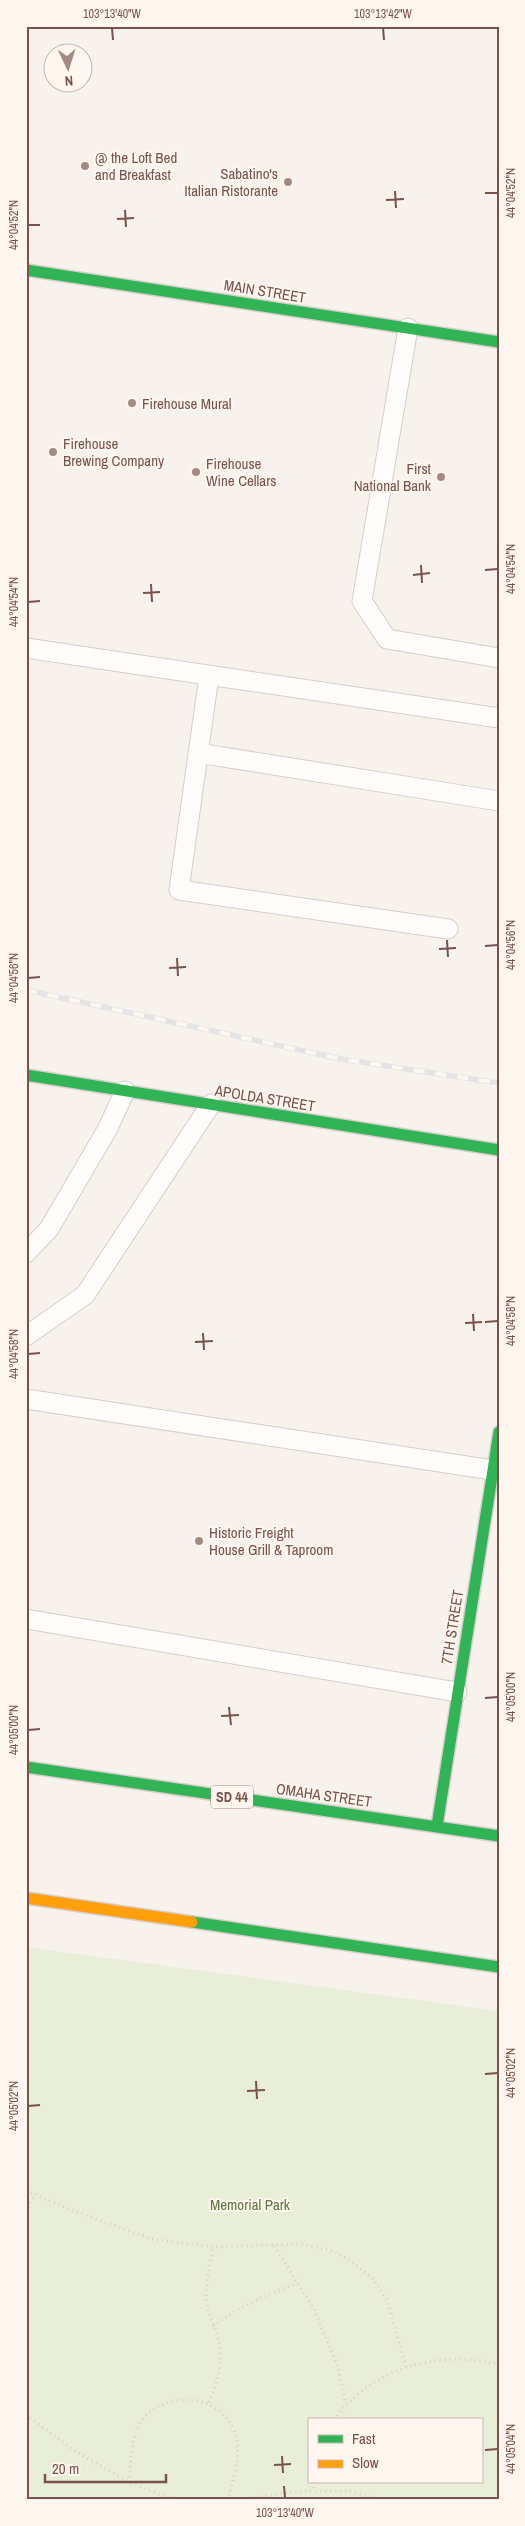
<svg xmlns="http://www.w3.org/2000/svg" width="525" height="2526" viewBox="0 0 525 2526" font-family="'Archivo Narrow',sans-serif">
<rect width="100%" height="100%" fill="#f8f2ed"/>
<!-- green -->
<path fill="#e9eed8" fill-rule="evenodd" d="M26,1947L499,2011V2500H26ZM309,2420H481V2482H309Z"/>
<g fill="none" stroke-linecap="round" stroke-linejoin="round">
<defs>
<path id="lane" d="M408,328L362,601L387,639L499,658
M26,648L499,718
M209,676L179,890L448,929
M198,753L499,801
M26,1253L49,1229L108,1128L125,1091
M26,1336L85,1295L211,1104
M26,1399L499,1471
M26,1619L457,1692"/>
<path id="fast" d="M26,270L499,342
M26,1075L499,1150
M26,1767L499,1836
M437,1826L499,1432
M192,1922L499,1967"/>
<path id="slow" d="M26,1898L192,1922"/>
</defs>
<!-- lane casing -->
<use href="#lane" stroke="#d7cdca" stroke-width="21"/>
<!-- fast casing -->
<use href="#fast" stroke="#d9cecb" stroke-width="14"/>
<!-- slow casing -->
<use href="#slow" stroke="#d9cecb" stroke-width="14"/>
<!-- path -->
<path stroke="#dad0ce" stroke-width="3" stroke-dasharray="1 4" stroke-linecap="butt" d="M26,2191L77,2212L152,2239L213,2247L302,2244L334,2251L359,2267L374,2280L387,2300L406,2367
M26,2212L35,2194
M274,2246L314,2309L338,2367L346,2403
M213,2326C239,2306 267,2295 297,2283
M209,2402C218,2380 225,2359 217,2335C214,2325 209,2315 207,2305C204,2287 210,2265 213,2247
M26,2415L72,2449L129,2482L169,2498L196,2500
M334,2420C370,2369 439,2348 499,2365
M129,2482C131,2463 130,2442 139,2425C158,2390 217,2392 233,2428C243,2451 234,2478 228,2500
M313,2482L314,2491
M241,2500L298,2491H349L380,2500"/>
<!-- lane -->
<use href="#lane" stroke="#fefdfc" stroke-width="19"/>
<!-- fast -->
<use href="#fast" stroke="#30b455" stroke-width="11"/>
<!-- slow -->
<use href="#slow" stroke="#ff9f0a" stroke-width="11"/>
<defs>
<path id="rail" d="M26,990L341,1059L499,1083"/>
</defs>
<!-- rail casing -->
<use href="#rail" stroke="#e4e3e5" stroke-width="5.5"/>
<!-- rail -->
<use href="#rail" stroke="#fff6ef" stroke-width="4" stroke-dasharray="11" stroke-linecap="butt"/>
</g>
<!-- ticks -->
<path fill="none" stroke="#78524b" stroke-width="2" d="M112,28L113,40M383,28L384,40M395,191L396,208M485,193H498M386,200L404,199M125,210L126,227M117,219L134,218M28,225H40M421,565L422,583M485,570L498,569M413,575L430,573M151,584L152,602M143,593L160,592M28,602L40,601M447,940L448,957M485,946L498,945M439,949L456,948M177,958L178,976M169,968L186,967M28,978L40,977M473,1314L474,1331M485,1322L498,1321M465,1323L482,1322M203,1333L204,1350M195,1342L213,1341M28,1354L40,1353M485,1698L498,1697M229,1707L231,1725M221,1716L239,1715M28,1730L40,1729M485,2074L498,2073M256,2081L257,2099M247,2091L265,2090M28,2106L40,2105M485,2450L498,2449M282,2456L283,2473M274,2465L291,2464M284,2486L285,2498"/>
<!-- markers -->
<g fill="#a58a84" stroke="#fff6ef" stroke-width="2">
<circle cx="85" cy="166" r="5"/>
<circle cx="288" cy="182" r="5"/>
<circle cx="132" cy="403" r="5"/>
<circle cx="53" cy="452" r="5"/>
<circle cx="196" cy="472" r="5"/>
<circle cx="441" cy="477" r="5"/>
<circle cx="199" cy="1541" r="5"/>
</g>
<g text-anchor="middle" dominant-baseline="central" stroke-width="4" stroke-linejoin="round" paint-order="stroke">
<!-- shield labels -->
<rect fill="#fff6ef" stroke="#a0837c" stroke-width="1" x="211" y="1785.5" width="42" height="23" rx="4"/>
<g font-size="14" font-weight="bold" fill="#78524b">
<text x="232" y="1797">SD 44</text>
</g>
<!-- poi labels -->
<g font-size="15" fill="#78524b" stroke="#fff6ef" text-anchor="start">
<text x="95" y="157">@ the Loft Bed<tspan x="95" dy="17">and Breakfast</tspan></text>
<text x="278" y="173" text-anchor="end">Sabatino's<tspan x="278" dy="17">Italian Ristorante</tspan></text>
<text x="142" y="403">Firehouse Mural</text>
<text x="63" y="443">Firehouse<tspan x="63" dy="17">Brewing Company</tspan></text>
<text x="206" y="463">Firehouse<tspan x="206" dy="17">Wine Cellars</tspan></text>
<text x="431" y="468" text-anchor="end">First<tspan x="431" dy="17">National Bank</tspan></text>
<text x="209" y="1532">Historic Freight<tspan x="209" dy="17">House Grill &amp; Taproom</tspan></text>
</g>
<!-- street labels -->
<g font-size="15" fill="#78524b" stroke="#fff6ef">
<text transform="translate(265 291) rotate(9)">MAIN STREET</text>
<text transform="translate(265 1098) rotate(9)">APOLDA STREET</text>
<text transform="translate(452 1627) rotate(-81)">7TH STREET</text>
<text transform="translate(324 1795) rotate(8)">OMAHA STREET</text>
</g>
<!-- park labels -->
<g font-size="15" fill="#5c7840" stroke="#fff6ef">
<text x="250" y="2204">Memorial Park</text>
</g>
</g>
<!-- border -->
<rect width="525" height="2526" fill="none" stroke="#fff6ef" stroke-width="55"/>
<!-- legend -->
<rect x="308" y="2418" width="175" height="65" fill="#fff6ef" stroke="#c9b4ad"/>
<rect x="318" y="2435" width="25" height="8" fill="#30b455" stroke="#c9b4ad"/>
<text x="352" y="2444" font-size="15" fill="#78524b">Fast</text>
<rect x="318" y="2460" width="25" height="8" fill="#ff9f0a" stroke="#c9b4ad"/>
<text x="352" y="2468" font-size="15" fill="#78524b">Slow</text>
<!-- north arrow -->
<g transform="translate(68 68) rotate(176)"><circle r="24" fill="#fff6ef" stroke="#c9b4ad"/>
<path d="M0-4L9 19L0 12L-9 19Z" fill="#a58a84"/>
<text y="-8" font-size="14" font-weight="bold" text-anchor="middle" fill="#78524b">N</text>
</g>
<!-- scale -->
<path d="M45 2474v8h121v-8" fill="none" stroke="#78524b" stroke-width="2.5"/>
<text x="52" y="2474" font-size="15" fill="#78524b" stroke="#fff6ef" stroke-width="4" paint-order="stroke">20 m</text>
<rect x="28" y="28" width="470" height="2470" fill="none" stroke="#78524b" stroke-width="2"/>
<g font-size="12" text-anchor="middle" fill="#78524b">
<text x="112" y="18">103°13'40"W</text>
<text x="383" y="18">103°13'42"W</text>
<text transform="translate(511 193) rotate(-90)" y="4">44°04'52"N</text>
<text transform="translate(14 225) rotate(-90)" y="4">44°04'52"N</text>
<text transform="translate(511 569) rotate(-90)" y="4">44°04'54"N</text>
<text transform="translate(14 602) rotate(-90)" y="4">44°04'54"N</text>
<text transform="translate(511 945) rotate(-90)" y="4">44°04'56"N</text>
<text transform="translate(14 978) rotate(-90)" y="4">44°04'56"N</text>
<text transform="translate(511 1321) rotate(-90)" y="4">44°04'58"N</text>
<text transform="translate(14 1354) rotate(-90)" y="4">44°04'58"N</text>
<text transform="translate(511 1697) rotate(-90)" y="4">44°05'00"N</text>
<text transform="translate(14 1730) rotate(-90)" y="4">44°05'00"N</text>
<text transform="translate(511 2073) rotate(-90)" y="4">44°05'02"N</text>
<text transform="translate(14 2106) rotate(-90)" y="4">44°05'02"N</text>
<text transform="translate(511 2449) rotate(-90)" y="4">44°05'04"N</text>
<text x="285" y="2517">103°13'40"W</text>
</g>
</svg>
